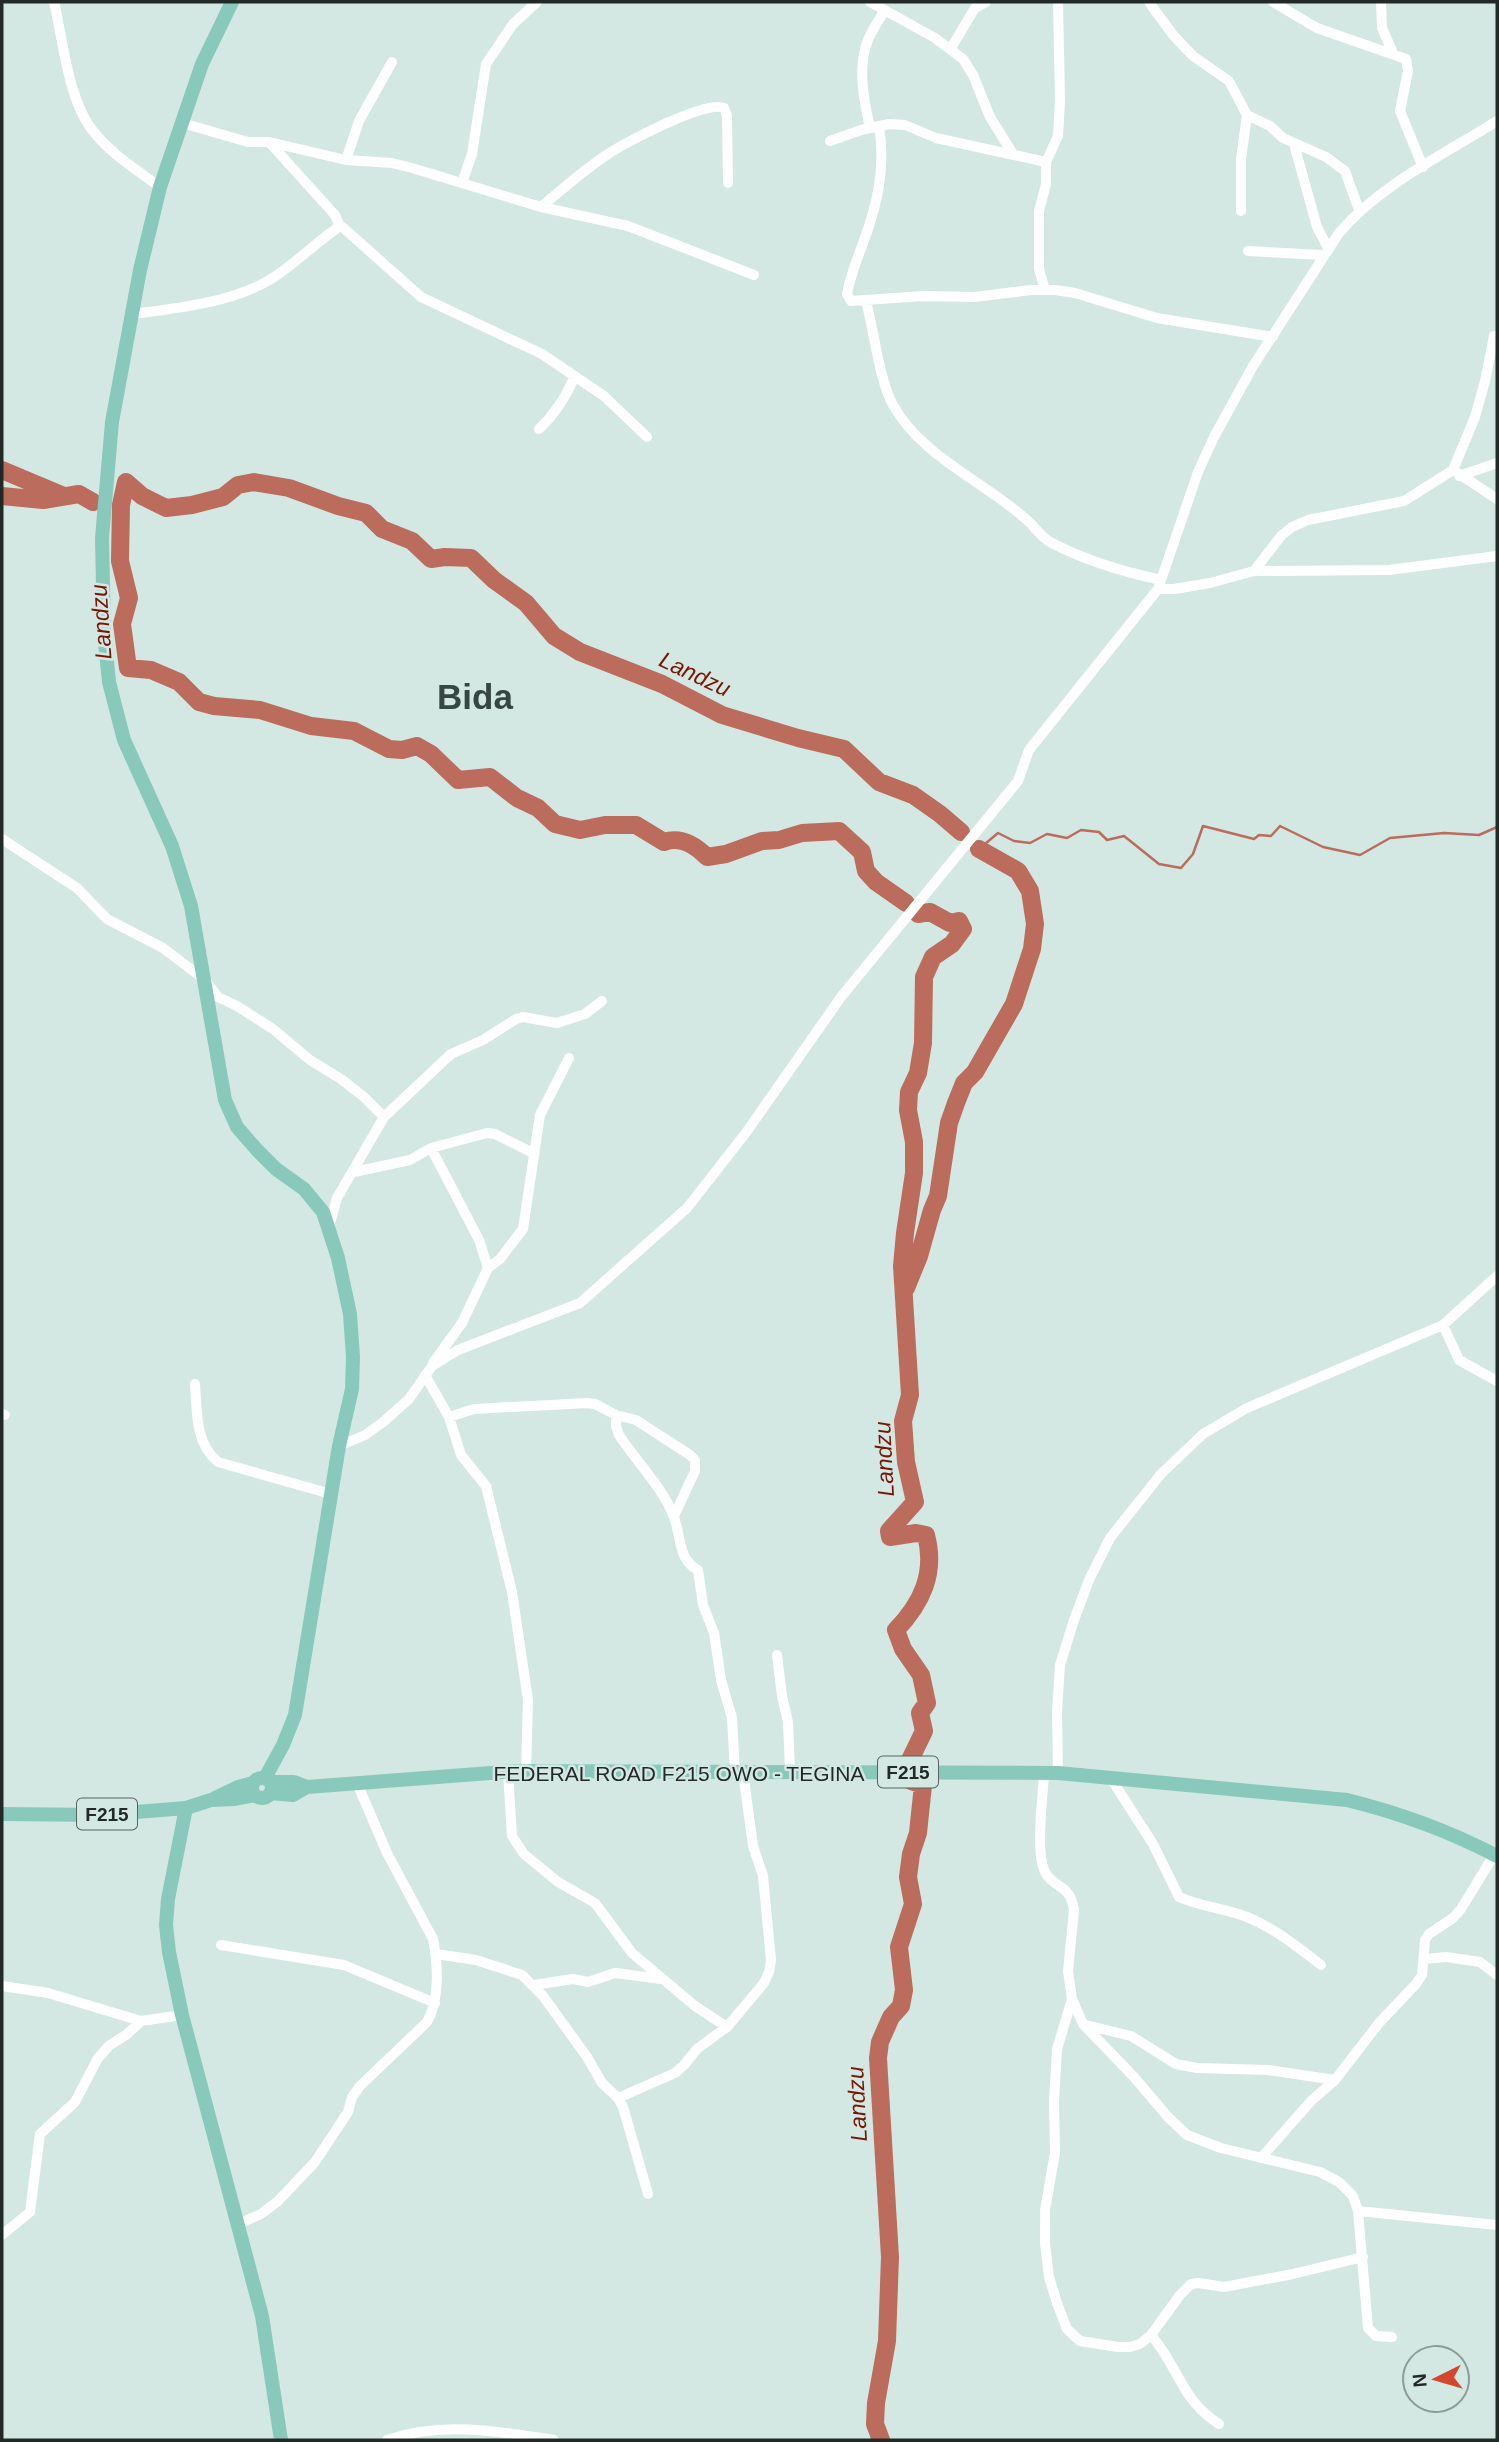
<svg xmlns="http://www.w3.org/2000/svg" width="1499" height="2442" viewBox="0 0 1499 2442" font-family="Arial,sans-serif">
<rect width="100%" height="100%" fill="#d3e8e2"/>
<g fill="none" stroke-linecap="round" stroke-linejoin="round">
<!-- stream -->
<path stroke="#bb6c5c" stroke-width="2.5" d="M979,849L998,833L1014,841L1030,843L1047,834L1067,838L1081,830L1099,832L1107,840L1124,836L1159,864L1181,868L1193,854L1203,826L1254,839L1259,835L1271,836L1280,826L1323,847L1360,855L1390,838L1444,833L1479,835L1497,827"/>
<!-- river -->
<path stroke="#bb6c5c" stroke-width="18" d="M2,470L64,496
M2,496L43,500L79,494L93,502
M906,903L876,882L866,871L862,852L839,831L802,833L779,840L762,841L726,854L707,857C695,845 681,836 664,842L636,825H605L580,830L555,824L538,808L517,798L490,777L458,780L431,754L417,746L402,750L389,749L354,731L311,726L260,710L214,706L199,702L179,682L151,670L128,668L122,624L129,598L120,561L121,505L126,482L142,496L166,508L192,505L223,497L238,485L254,482L289,488L338,506L366,513L382,529L412,541L431,559L445,557L471,558L494,580L526,603L554,636L580,652L662,684L722,715L798,738L844,749L879,782L913,795L940,814L961,832
M906,1288L919,1256L932,1210L938,1196L949,1123L956,1103L964,1083L975,1072L1014,1004L1032,949L1035,924L1030,891L1018,871L979,849
M910,1760L924,1731L920,1713L927,1703L921,1675L903,1649L896,1630C922,1603 936,1573 926,1535L916,1533L890,1537L889,1531L915,1502L906,1462L903,1421L910,1395L902,1266L905,1233L914,1173V1142L908,1110L909,1092L918,1073L923,1043L924,977L933,957L952,944L963,929L959,921L950,923L930,912L918,914
M881,2440L875,2424L876,2403L887,2341L890,2257L878,2058L880,2042L891,2017L901,2006L904,1990L899,1947L913,1904L908,1877L911,1854L918,1833L923,1785L911,1781"/>
<!-- minor -->
<path stroke="#fff" stroke-width="10" d="M54,2C63,40 68,100 93,131C111,154 137,170 160,187
M870,2L935,38L963,59L973,75L990,117L1013,154
M1149,2L1173,35L1193,56L1229,81L1247,115L1270,126L1283,138L1326,157L1345,171L1359,210
M1273,2L1317,28L1406,59L1408,71L1400,111L1423,167
M1381,2L1382,28L1393,53
M951,48L975,8L986,2
M182,123L248,142H269L346,160L392,163L412,168L541,207L628,226L754,275
M879,126C886,169 877,206 862,246C856,262 850,277 847,294L851,301L924,296L974,297L1031,290H1055L1075,293L1157,318L1273,337
M870,128C864,101 857,67 868,40C872,30 879,20 884,11
M830,141L861,130L889,124L905,125L936,138L1046,162
M269,142L335,215L339,224L421,297L542,354L604,396L647,437
M1294,144L1317,227L1328,248
M346,160L359,121L392,62
M462,183L472,154L486,64L513,24L537,2
M541,207C562,189 583,171 605,156C622,144 707,99 724,108L727,116L728,183
M1241,211V159L1247,115
M1248,251L1323,255
M1045,290L1039,269V211L1046,184V162L1058,136L1060,101L1058,2
M866,301C874,331 879,379 893,405C922,457 984,481 1027,520C1035,527 1040,536 1050,542C1084,560 1124,572 1161,580
M133,314C175,309 234,302 271,279C294,265 314,244 336,229L339,224
M539,429C556,413 566,397 575,376
M1453,470L1497,499
M1459,476L1497,463
M1254,571L1281,536L1292,527L1308,520L1404,501L1453,470L1475,417L1485,381L1494,336
M1158,589H1174L1210,583L1254,571L1389,570L1497,556
M2,839L77,888L107,919L163,948L205,980L218,997L237,1006L273,1029L310,1060L341,1079L364,1097L384,1117
M431,1148L479,1240L488,1268
M354,1172L410,1160L431,1148L487,1133L495,1134L533,1153
M329,1227L337,1198L384,1117L451,1054L483,1040L516,1019L523,1017L557,1023L585,1014L602,1001
M1443,1325L1459,1360L1497,1381
M433,1363L462,1323L488,1268L500,1259L523,1229L540,1115L569,1058
M425,1375L449,1417L474,1409L587,1403L595,1404L616,1415L636,1420L690,1455L695,1460V1471L674,1516
M195,1384C197,1411 195,1444 218,1462L331,1494
M2,1414L5,1415
M616,1415V1426L619,1435C635,1460 664,1489 674,1517C681,1536 678,1560 698,1570L703,1605L714,1633L721,1680L732,1718L735,1772
M449,1417L461,1455L486,1486L512,1592L528,1700L526,1771
M339,1446L365,1435L382,1423L409,1399L432,1366L458,1350L580,1303L687,1208L745,1134L841,997L1018,781L1029,750L1158,589L1198,472L1214,437L1253,366L1339,233C1381,184 1443,155 1497,121
M777,1655L782,1696L788,1722L790,1771
M508,1772L512,1836L524,1854L558,1882L595,1903L632,1953L695,2006L727,2027
M1044,1773C1043,1797 1035,1852 1045,1872C1055,1890 1070,1883 1074,1910L1068,1971L1072,1999L1083,2024L1134,2077L1168,2117L1187,2135L1221,2148L1320,2172L1339,2182L1353,2196L1358,2211L1368,2328L1376,2336L1392,2337
M1058,1773L1057,1712L1060,1665L1074,1620L1089,1580L1110,1538L1161,1474L1203,1434L1247,1408L1443,1325L1497,1276
M1110,1777L1153,1844L1179,1897C1201,1907 1225,1908 1247,1917C1274,1928 1298,1947 1321,1965
M221,1945L344,1965L435,2003
M436,1954L476,1960L522,1975L543,1996L587,2057L602,2083L618,2098L623,2107L648,2194
M1424,1959L1446,1957L1480,1962L1497,1975
M534,1985L573,1979L588,1982L615,1973L661,1979
M2,1986L48,1993L141,2021
M1072,1999L1057,2049L1054,2101L1055,2153L1045,2210V2244L1049,2277L1057,2303L1067,2329L1080,2341L1118,2347H1130L1140,2344L1151,2335L1180,2295L1191,2284L1199,2283L1224,2287L1293,2274L1363,2257
M1086,2025L1131,2036L1176,2064L1197,2068L1268,2070L1335,2080
M618,2098L675,2073L684,2065L697,2049L727,2027L764,1983L769,1972L771,1960L763,1876L753,1846L743,1772
M1261,2158L1311,2101L1335,2080L1379,2023L1416,1984L1422,1975L1425,1940L1429,1934L1453,1918L1461,1909L1494,1855
M1358,2211L1497,2225
M238,2224L261,2214L278,2201L315,2162L348,2112L352,2097L360,2086L427,2022C440,1999 438,1964 433,1939L387,1853L357,1783
M2,2235L30,2212L40,2134L75,2102L98,2058L110,2045L126,2035L141,2021L182,2015
M1151,2335C1179,2367 1180,2399 1219,2424
M387,2440C441,2421 498,2431 554,2440"/>
<!-- major -->
<path stroke="#89c9bb" stroke-width="14" d="M232,2L202,64L160,187L140,270L112,422L102,538L104,632L109,682L124,740L172,846L191,906L225,1100L237,1127L257,1150L276,1169L304,1189L323,1212L338,1258L350,1314L353,1357L352,1389L339,1446L295,1715L283,1745L265,1778
M252 1788a10 10 0 1 1 20 0a10 10 0 1 1-20 0Z
M270,1782H294L307,1787L516,1771L1058,1773L1347,1800C1400,1813 1449,1831 1497,1856
M270,1793L293,1795L307,1787
M215,1798L238,1787L253,1783
M186,1808L168,1899L166,1925L169,1952L182,2015L262,2316L281,2440
M2,1814L99,1815L186,1808L211,1800L235,1799L255,1795"/>
</g>
<g text-anchor="middle" dominant-baseline="central" stroke-width="5" stroke-linejoin="round" paint-order="stroke">
<!-- shield labels -->
<g fill="#d3e8e2" stroke="#576360" stroke-width="2">
<rect x="878" y="1756.5" width="60" height="31" rx="5"/>
<rect x="77" y="1798.5" width="60" height="31" rx="5"/>
</g>
<g font-size="19" font-weight="bold" fill="#222a28">
<text x="908" y="1772">F215</text>
<text x="107" y="1814">F215</text>
</g>
<!-- street labels -->
<g font-size="21" fill="#222a28" stroke="#d3e8e2">
<text x="679" y="1773">FEDERAL ROAD F215 OWO - TEGINA</text>
</g>
<!-- water labels -->
<g font-size="23" font-style="italic" fill="#781605" stroke="#d3e8e2">
<text transform="translate(101 622) rotate(-94)">Landzu</text>
<text transform="translate(695 674) rotate(25)">Landzu</text>
<text transform="translate(884 1459) rotate(-93)">Landzu</text>
<text transform="translate(857 2104) rotate(-93)">Landzu</text>
</g>
<!-- town labels -->
<g font-size="35" font-weight="bold" fill="#364742" stroke="#d3e8e2">
<text x="475" y="696">Bida</text>
</g>
</g>
<!-- border -->
<rect width="1499" height="2442" fill="none" stroke="#222a28" stroke-width="7"/>
<!-- north arrow -->
<g transform="translate(1436 2379) rotate(265)"><circle r="33" fill="#d3e8e2" stroke="#8c9c98" stroke-width="2"/>
<path d="M0-5L12 26L0 18L-12 26Z" fill="#d3472f"/>
<text y="-10" font-size="19" font-weight="bold" text-anchor="middle" fill="#222a28">N</text>
</g>
</svg>
